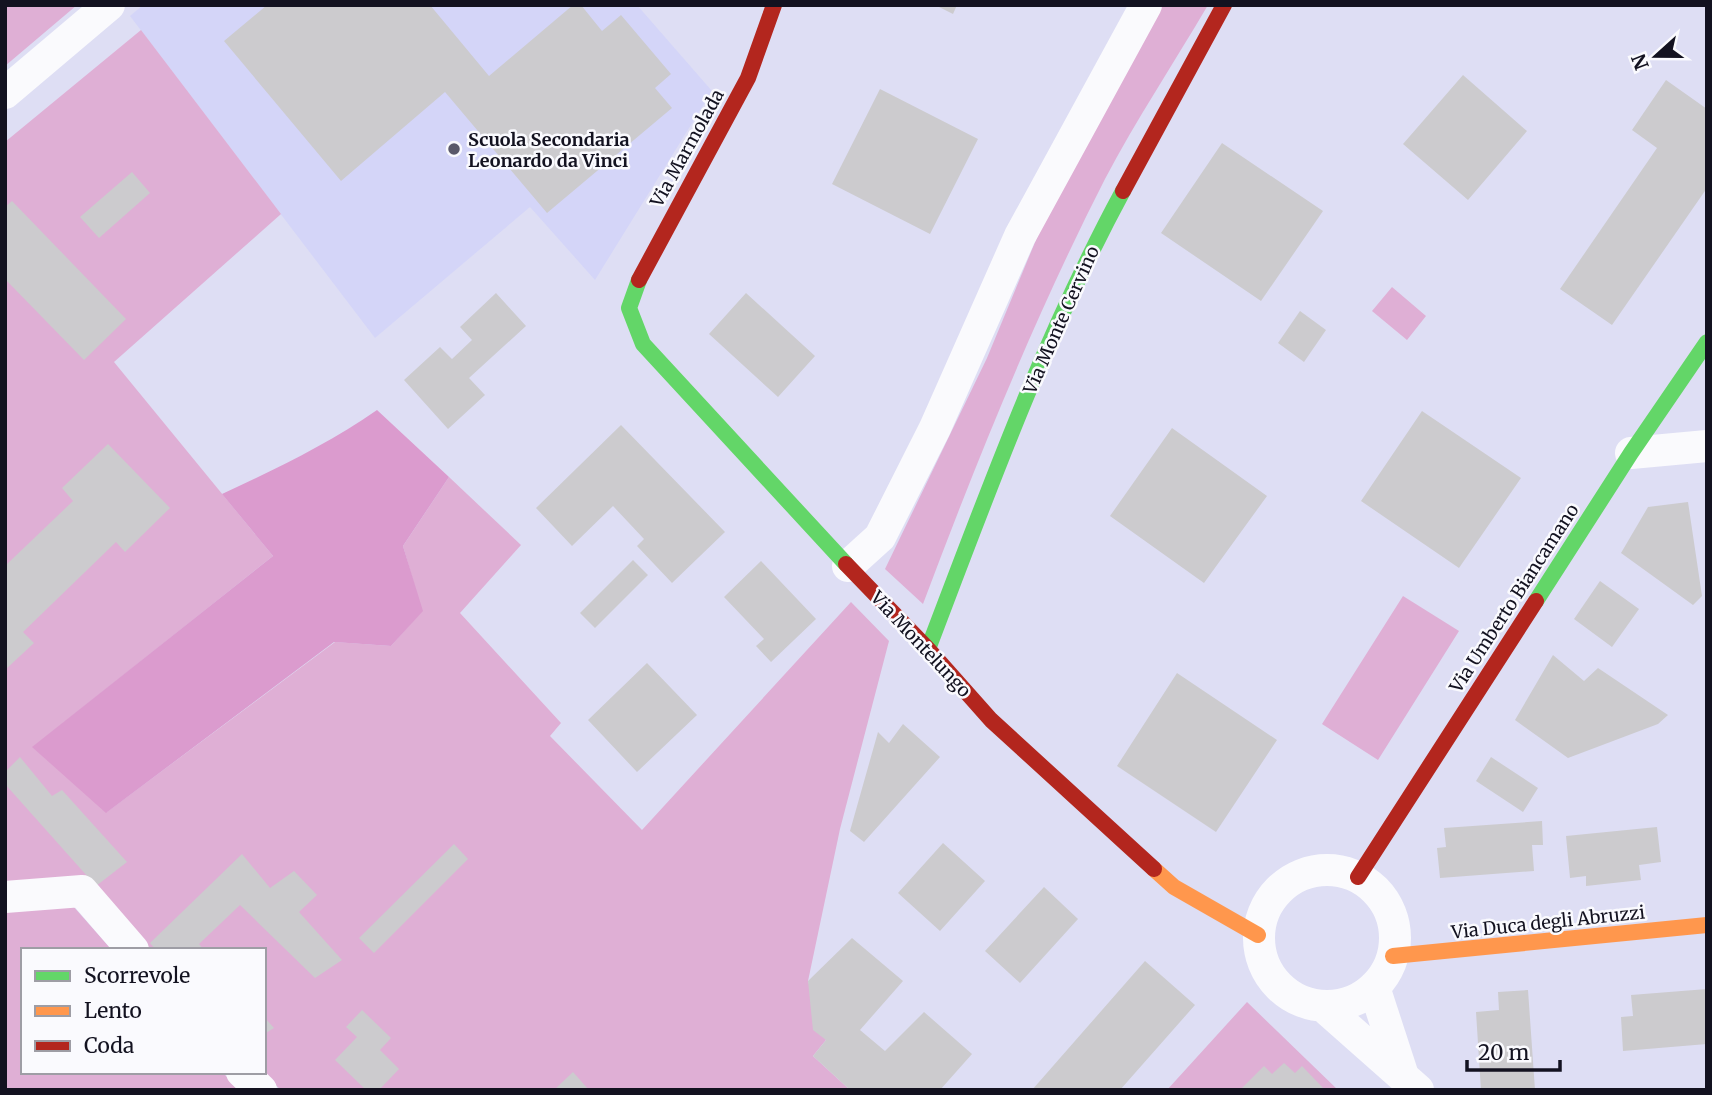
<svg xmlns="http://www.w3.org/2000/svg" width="1712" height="1095" viewBox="0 0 1712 1095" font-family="Merriweather,serif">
<rect width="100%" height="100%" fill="#dedef4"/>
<!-- built -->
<path fill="#d4d5f8" d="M143,5H637L712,91L595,280L530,207L375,338L130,16Z"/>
<!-- green -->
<path fill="#dfafd5" d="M5,5H77L5,66Z
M1155,5H1208C1174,63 1136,120 1105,179C1035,316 977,460 923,604L885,569L987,358L1038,235Z
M141,30L281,214L114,362L273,556L33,747L107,812L335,642L391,646L422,611L403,546L449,477L521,545L460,613L561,723L550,736L642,830L851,602L889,641L840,829L808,981L826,1040L813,1056L850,1090H281L261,1072H264V950H150L112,906L5,883V142Z
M1392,287L1426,316L1407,340L1372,311Z
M1403,596L1459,631L1378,760L1322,724Z
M73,906L112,950H23V1072H222L240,1090H5V911Z
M1247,1002L1338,1090H1167Z"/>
<!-- forest -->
<path fill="#db9bce" d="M377,410L449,477L403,546L423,611L391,646L334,642L106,813L32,747L273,556L222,494C276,469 328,444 377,410Z"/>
<!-- building -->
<path fill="#cccbce" d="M267,5H430L489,76L573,5H581L602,31L621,15L671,74L655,88L672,108L547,213L445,92L341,181L224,41Z
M935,5H957L953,14Z
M1463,75L1527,131L1468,200L1403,144Z
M1666,80L1707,109V188L1612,325L1560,289L1657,148L1632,130Z
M880,89L978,139L930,234L832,184Z
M1222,143L1323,211L1261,301L1161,233Z
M132,172L150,193L99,238L80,217Z
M12,201L126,319L84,360L5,279V207Z
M496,293L526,326L469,378L485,395L448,429L404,380L440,347L452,359L472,340L460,327Z
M746,293L815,356L778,397L709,334Z
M1300,311L1326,330L1304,362L1278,343Z
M1422,411L1521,478L1459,568L1361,501Z
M621,425L725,532L672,583L637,546L644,539L613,506L572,546L536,508Z
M1172,428L1267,496L1204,583L1110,516Z
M108,444L170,508L125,552L116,542L23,632L34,643L5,670V566L73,501L62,488Z
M1688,502L1702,596L1693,605L1621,553L1648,507Z
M633,560L648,575L595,628L580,613Z
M761,561L816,619L771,662L756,646L764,639L724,597Z
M1600,581L1639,609L1612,647L1574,619Z
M1553,655L1584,681L1598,668L1668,715L1658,724L1568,758L1515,720Z
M647,663L697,715L637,772L588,720Z
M1177,673L1277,740L1216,832L1117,766Z
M903,724L940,757L864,842L850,831L878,732L889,743Z
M20,757L52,796L62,790L127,862L96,886L5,784V772Z
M1491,757L1538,788L1523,812L1476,781Z
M1542,821L1543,845H1532L1534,871L1440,878L1437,848L1446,847L1444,828Z
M1657,827L1661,862L1639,865L1641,880L1586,886V876L1570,878L1566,836Z
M943,843L985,881L940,931L898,893Z
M454,844L468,859L374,953L359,938Z
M242,854L270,888L294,871L317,895L299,912L342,960L315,978L240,905L199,944L204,950H156L150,943Z
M1044,887L1078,919L1020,983L985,951Z
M852,938L903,981L860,1030L885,1051L924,1012L972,1054L940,1090H850L813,1056L826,1040L813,1030L808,981Z
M1145,961L1195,1005L1120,1090H1032Z
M1707,989V1044L1623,1051L1621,1017L1633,1016L1631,995Z
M1528,990L1535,1090H1481L1476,1012L1499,1010L1498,992Z
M362,1010L391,1038L380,1050L399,1069L379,1090H366L335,1060L357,1037L346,1027Z
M264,1017L274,1028L264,1034Z
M1284,1063L1295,1073L1302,1066L1325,1090H1240L1264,1066L1272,1074Z
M573,1072L589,1090H554Z"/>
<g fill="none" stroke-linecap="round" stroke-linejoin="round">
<!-- street -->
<path stroke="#fafafd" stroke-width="32" d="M5,93L109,5
M1631,453L1707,446
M848,566L880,537L935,428L1020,236L1146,5
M1259 938a68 68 0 1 1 136 0a68 68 0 1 1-136 0Z
M5,897L82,891L133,950
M1374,987L1403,1076
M1323,1006L1418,1090
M242,1072L261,1090"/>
<!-- fast -->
<path stroke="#63d668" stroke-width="16" d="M639,280L629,308L643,344L846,564
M1536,601L1631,453L1707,342
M928,649C987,494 1044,337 1123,191"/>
<!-- slow -->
<path stroke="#ff974d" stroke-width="16" d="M1154,869L1174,887L1258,935
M1393,956L1707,925"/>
<!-- jam -->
<path stroke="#b3261e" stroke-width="16" d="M1123,191L1224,5
M639,280L748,78L774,5
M846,564L928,649L991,720L1154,869
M1358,877L1536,601"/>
</g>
<!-- markers -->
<circle fill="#5a596a" stroke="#fafafe" stroke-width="2.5" cx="454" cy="149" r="7"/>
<g text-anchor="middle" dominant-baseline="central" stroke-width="5" stroke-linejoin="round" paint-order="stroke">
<!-- poi labels -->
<g font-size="18" font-weight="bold" fill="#131220" stroke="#fafafe" text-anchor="start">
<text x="468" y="139">Scuola Secondaria<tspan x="468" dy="21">Leonardo da Vinci</tspan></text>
</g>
<!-- street labels -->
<g font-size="18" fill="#131220" stroke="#fafafe">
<text transform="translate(687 148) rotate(-61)">Via Marmolada</text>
<text transform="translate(1061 320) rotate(-66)">Via Monte Cervino</text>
<text transform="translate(1514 598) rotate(-57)">Via Umberto Biancamano</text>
<text transform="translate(921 644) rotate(47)">Via Montelungo</text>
<text transform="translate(1548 922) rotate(-6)">Via Duca degli Abruzzi</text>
</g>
</g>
<!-- border -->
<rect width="1712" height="1095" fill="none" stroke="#131220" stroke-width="14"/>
<!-- legend -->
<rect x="21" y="948" width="245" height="126" fill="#fafafe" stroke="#9e9da5" stroke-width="2"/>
<rect x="35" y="971" width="35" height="10" fill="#63d668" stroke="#9e9da5" stroke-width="2"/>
<text x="84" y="983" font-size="21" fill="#131220">Scorrevole</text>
<rect x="35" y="1006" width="35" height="10" fill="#ff974d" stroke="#9e9da5" stroke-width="2"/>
<text x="84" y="1018" font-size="21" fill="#131220">Lento</text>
<rect x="35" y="1041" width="35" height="10" fill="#b3261e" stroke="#9e9da5" stroke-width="2"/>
<text x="84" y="1053" font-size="21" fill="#131220">Coda</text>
<!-- north arrow -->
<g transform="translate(1656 56) rotate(249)" stroke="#fafafe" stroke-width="5" paint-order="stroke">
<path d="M0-5L12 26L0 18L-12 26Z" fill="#131220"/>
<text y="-10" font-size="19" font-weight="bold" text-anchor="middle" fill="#131220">N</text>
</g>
<!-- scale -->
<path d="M1467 1060v10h93v-10" fill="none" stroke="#131220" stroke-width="3.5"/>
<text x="1478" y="1060" font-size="21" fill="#131220" stroke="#fafafe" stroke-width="5" paint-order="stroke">20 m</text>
</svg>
